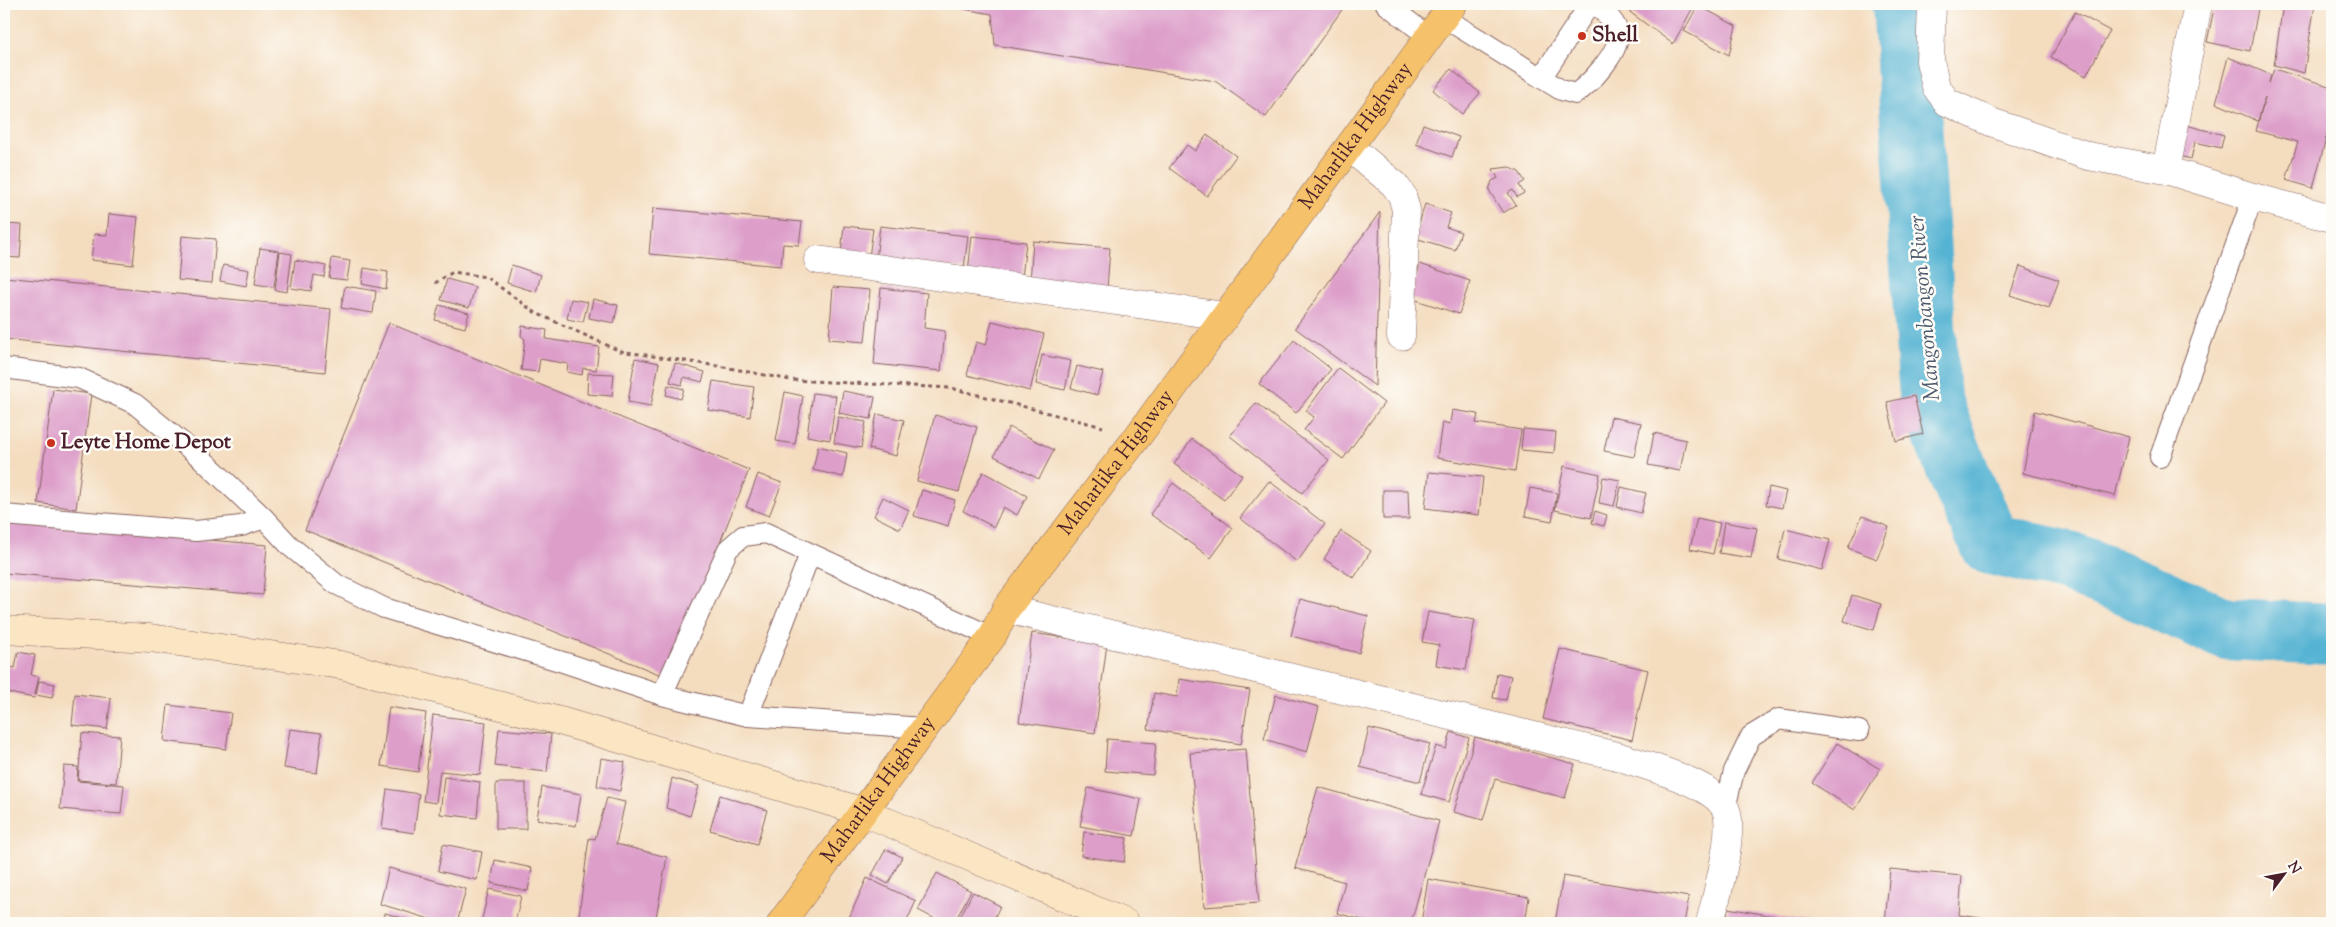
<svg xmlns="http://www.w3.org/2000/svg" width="2336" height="927" viewBox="0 0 2336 927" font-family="'Sorts Mill Goudy',serif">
<rect width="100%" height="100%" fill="#fdfcf7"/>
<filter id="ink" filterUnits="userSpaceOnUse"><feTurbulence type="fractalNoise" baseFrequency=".02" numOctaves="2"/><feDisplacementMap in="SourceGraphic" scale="10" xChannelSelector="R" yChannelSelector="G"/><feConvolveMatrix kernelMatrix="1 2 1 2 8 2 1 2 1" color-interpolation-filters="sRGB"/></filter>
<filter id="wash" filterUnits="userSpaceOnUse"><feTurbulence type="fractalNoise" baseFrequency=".0096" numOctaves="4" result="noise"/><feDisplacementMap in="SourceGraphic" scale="20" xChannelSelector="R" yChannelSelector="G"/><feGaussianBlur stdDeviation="1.12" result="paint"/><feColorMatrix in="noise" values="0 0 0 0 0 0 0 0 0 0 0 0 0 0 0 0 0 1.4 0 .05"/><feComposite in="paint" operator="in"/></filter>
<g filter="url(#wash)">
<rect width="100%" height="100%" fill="#f4ddbf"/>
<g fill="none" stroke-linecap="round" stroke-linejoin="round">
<!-- river -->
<path stroke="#55b3d3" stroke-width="62" d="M1903,4L1930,399L1961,479L1991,544L2069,562L2141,591L2226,629L2332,634"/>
</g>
<g id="blocks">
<!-- building -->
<path fill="#dd9fca" d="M936,4H1346L1266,117L1215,81L995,45L992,14Z
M1619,4H1695L1673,44Z
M2215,4H2259L2250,51L2207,42Z
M2283,4H2315L2304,73L2274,65Z
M1698,5L1736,26L1729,55L1684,31Z
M2075,12L2110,31L2086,76L2051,57Z
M2228,57L2271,75L2269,83L2274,69L2332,87V115L2313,188L2286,180L2298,142L2256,131L2265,97L2258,121L2216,103Z
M1451,69L1480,93L1462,114L1433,90Z
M1423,124L1459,137L1452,157L1416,144Z
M2186,125L2224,135L2221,148L2195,142L2191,159L2179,156Z
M1207,135L1236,156L1207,196L1169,168L1187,145L1195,151Z
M1509,167L1519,172L1525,181L1519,185L1524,193L1517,197L1513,190L1508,193L1516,205L1503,213L1489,190L1492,181L1498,178L1493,169Z
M1425,204L1451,213L1446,227L1461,232L1455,250L1415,238Z
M653,208L802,222L799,245L783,244L781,266L649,254Z
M1380,212L1375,386L1295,328Z
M109,214L138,217L133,265L91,260L94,234L107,235Z
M4,224L22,225L20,258L4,257Z
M844,226L873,229L869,257L841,253Z
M880,226L968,236L964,269L876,259Z
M182,236L216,239L212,283L178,280Z
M972,236L1026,242L1022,278L968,272Z
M1033,241L1110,248L1107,289L1030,282Z
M260,248L279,251L274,287L255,284Z
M280,252L292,254L287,292L275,290Z
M332,258L350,261L347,280L329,278Z
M295,260L326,266L324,277L314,275L311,291L291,288Z
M1420,264L1470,281L1459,314L1410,298Z
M223,265L249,270L246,286L220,281Z
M512,265L541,275L536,292L507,283Z
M2020,266L2059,280L2049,308L2010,295Z
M364,268L388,272L386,289L362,284Z
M4,277L331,309L325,372L4,339Z
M447,279L475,287L469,308L441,300Z
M345,286L376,291L373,313L341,308Z
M833,287L870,290L865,342L829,339Z
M881,288L927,293L924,328L945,331L941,371L874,364Z
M571,299L588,302L583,322L567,319Z
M593,299L618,305L614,323L589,318Z
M439,305L469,313L465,328L435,320Z
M992,321L1044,334L1030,391L967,375L976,342L986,345Z
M389,323L749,470L666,677L305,530Z
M522,326L547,330L546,339L599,347L596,370L583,368L582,375L567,372L568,364L540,359L538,372L521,370L525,339L521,336Z
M1294,340L1331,369L1296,413L1259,384Z
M1042,355L1071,361L1065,390L1036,384Z
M635,358L659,363L651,406L628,402Z
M675,363L705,372L702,382L684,377L682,385L670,382Z
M1077,366L1103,372L1097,395L1071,388Z
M1338,368L1384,403L1343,459L1304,430L1314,417L1306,411Z
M588,373L614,374L612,396L587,394Z
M713,381L754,387L750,417L708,410Z
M668,385L684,389L681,399L666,395Z
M53,389L91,394L76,509L38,503Z
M843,391L875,397L871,419L839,413Z
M785,392L803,396L795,444L776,441Z
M813,393L836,396L830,440L807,436Z
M1914,396L1923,434L1896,441L1887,402Z
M1256,403L1329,460L1302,493L1230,436Z
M1452,410L1478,414L1476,423L1521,430L1515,471L1437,458L1442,422L1450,424Z
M2035,411L2129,437L2115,496L2023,473Z
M877,414L904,420L896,456L869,449Z
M935,415L977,427L959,492L917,481Z
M838,417L866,422L861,448L834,443Z
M1611,417L1641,423L1634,457L1604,451Z
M1009,427L1054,450L1039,479L994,456Z
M1523,429L1556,432L1554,453L1521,450Z
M1654,433L1686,440L1680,471L1648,465Z
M1192,439L1242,475L1224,500L1174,464Z
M818,446L847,453L843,477L813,470Z
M1564,466L1600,474L1591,518L1555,510Z
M983,472L1027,496L1017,515L1003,507L994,527L963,511Z
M1429,472L1483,477L1479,515L1425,508Z
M758,474L782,483L769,516L746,507Z
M1603,477L1620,480L1614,506L1599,503Z
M1269,481L1325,524L1297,562L1240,518Z
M1173,483L1233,528L1211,558L1150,514Z
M1621,487L1646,493L1641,513L1617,507Z
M1769,487L1786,491L1782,508L1766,505Z
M1530,488L1557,493L1552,521L1525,516Z
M922,490L955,500L948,526L914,516Z
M1383,490H1408L1409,519H1383Z
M883,497L909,510L900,529L874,516Z
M1595,511L1607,515L1604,526L1592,523Z
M1862,516L1889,527L1877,559L1848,548Z
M1697,518L1720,523L1713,554L1690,549Z
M4,522L267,545L263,595L4,573Z
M1724,522L1757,528L1751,558L1719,553Z
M1785,529L1830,540L1822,570L1778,559Z
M1341,531L1371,551L1354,578L1324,559Z
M1852,595L1881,604L1874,630L1844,621Z
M1300,599L1368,616L1359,653L1291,636Z
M1428,612L1475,620L1466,670L1436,665L1439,645L1422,642Z
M1032,633L1107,644L1095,733L1019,722Z
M1560,649L1648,670L1632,740L1543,719Z
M18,652L35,655L31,675L39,677L34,698L4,692L6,666L15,668Z
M1497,673L1511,676L1506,700L1493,698Z
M1179,679L1250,690L1241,744L1148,729L1154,693L1177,697Z
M39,681L55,684L52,698L36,695Z
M75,694L111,698L107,729L72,725Z
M1276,695L1319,707L1307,752L1264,739Z
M168,705L231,713L226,749L164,741Z
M389,707L426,713L418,772L381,766Z
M433,715L486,722L480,775L440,771L436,803L423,801Z
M1369,728L1430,744L1420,782L1360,767Z
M290,729L322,733L317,773L284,768Z
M499,729L551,734L547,772L495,766Z
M1451,732L1469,738L1449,802L1421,794L1436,746L1446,749Z
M82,733L120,736L116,783L78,780Z
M1475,737L1575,764L1565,798L1495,779L1483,820L1454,812Z
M1107,739L1156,743L1153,775L1105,771Z
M1837,743L1880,769L1855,810L1812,783Z
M1246,749L1259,903L1204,907L1190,753Z
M601,758L625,762L620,791L597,786Z
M64,766L78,767L77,781L124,785L121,814L60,809Z
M444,777L480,782L477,818L440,814Z
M672,778L699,786L690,816L666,808Z
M496,783H526V829H496Z
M542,787L581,794L576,826L537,819Z
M1318,787L1439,821L1411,923H1373L1337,913L1345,882L1295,868Z
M1088,788L1141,799L1134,836L1080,826Z
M387,789L419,794L414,833L382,828Z
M720,795L767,810L757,844L710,830Z
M607,798L625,802L616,844L667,857L655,923H578L589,838L595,839Z
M1084,832L1127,838L1124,862L1081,856Z
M443,844L482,852L477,880L438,871Z
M886,849L902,857L888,884L872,875Z
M495,860L532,868L528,891L491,883Z
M389,868L466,889L457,923H443L380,904Z
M1890,869L1962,876L1959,915L1981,918L1980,923H1885Z
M937,873L971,891L954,923H943L918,910Z
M1563,876L1689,897L1684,923H1555Z
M867,878L916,901L906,923L847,922Z
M1428,879L1529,897L1525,923H1421Z
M489,889L521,896L515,923H481Z
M973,892L1000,906L992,923H957Z
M1728,908L1807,922V923H1726Z
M385,913L420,923H384Z
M1336,916L1360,923H1333Z"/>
</g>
</g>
<g filter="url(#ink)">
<use href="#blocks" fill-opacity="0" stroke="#86625f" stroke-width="1"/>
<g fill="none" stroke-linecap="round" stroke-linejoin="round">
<defs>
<path id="lane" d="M1386,4L1429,37
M1443,17L1561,90L1575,94C1589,85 1620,52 1618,34C1617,21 1603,12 1594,4
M1541,78L1590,4
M4,368L79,378L135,404L201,458L264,518L290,546L336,584L384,608L566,663L662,695L748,716L924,728
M2160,457L2253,197
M4,515L196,531L241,526L264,518
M662,695L728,549L743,536L766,533L992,637
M748,716L810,554
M1725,809L1734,771L1751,736L1779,719L1859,731"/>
<path id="street" d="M1932,4L1930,61L1936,87L1947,102L1991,122L2088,156L2166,170L2253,197L2332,218
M1349,147L1394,184L1402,195L1406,210L1401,336
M2166,170L2198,4
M818,260L1225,316
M1006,609L1617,756C1643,765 1715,783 1726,810C1735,832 1716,898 1710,923"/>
<path id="secondary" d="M4,630L150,638L341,665L560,721L864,812L1125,923"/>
<g id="primary">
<path id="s1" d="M781,923L992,637L1006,609L1138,436L1453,4"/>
</g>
</defs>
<!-- lane casing -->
<use href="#lane" stroke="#86625f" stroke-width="22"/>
<!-- street casing -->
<use href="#street" stroke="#86625f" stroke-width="29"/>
<!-- secondary casing -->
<use href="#secondary" stroke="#86625f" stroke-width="29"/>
<!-- primary casing -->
<use href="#primary" stroke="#86625f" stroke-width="29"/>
<!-- path -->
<path stroke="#86625f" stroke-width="3" stroke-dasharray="4 4" stroke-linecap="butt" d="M435,283L453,272L486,277L536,313L620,351L724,367L790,380L951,388L1103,427"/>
<!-- lane -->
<use href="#lane" stroke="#fff" stroke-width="20"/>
<!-- street -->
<use href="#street" stroke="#fff" stroke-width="28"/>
<!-- secondary -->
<use href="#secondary" stroke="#fbe6c4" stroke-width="28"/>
<!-- primary -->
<use href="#primary" stroke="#f5c16b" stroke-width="28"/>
</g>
</g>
<!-- markers -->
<g fill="#c8321e" stroke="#fdfcf7" stroke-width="2">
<circle cx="1582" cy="36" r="5"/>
<circle cx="51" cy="443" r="5"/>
</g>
<g text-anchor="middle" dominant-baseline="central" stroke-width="5" stroke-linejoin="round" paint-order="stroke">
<!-- poi labels -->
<g font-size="21" font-weight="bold" fill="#4a1f2b" stroke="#fdfcf7" text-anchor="start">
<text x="1592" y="36">Shell</text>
<text x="61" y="443">Leyte Home Depot</text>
</g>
<!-- street labels -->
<g font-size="21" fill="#4a1f2b" stroke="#fdfcf7">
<text stroke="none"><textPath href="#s1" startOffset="975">Maharlika Highway</textPath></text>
<text stroke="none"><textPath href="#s1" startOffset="570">Maharlika Highway</textPath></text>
<text stroke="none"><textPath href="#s1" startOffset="165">Maharlika Highway</textPath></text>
</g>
<!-- water labels -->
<g font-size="22" font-style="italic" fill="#4e5a6e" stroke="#fdfcf7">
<text transform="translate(1926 308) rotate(-95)">Mangonbangon River</text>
</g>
</g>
<!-- margin -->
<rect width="2336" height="927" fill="none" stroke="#fdfcf7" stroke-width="20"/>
<!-- north arrow -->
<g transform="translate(2284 874) rotate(58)" stroke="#fdfcf7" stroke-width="4" paint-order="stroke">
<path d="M0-4L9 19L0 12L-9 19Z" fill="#4a1f2b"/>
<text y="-8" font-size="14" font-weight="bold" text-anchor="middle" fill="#4a1f2b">N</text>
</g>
</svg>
